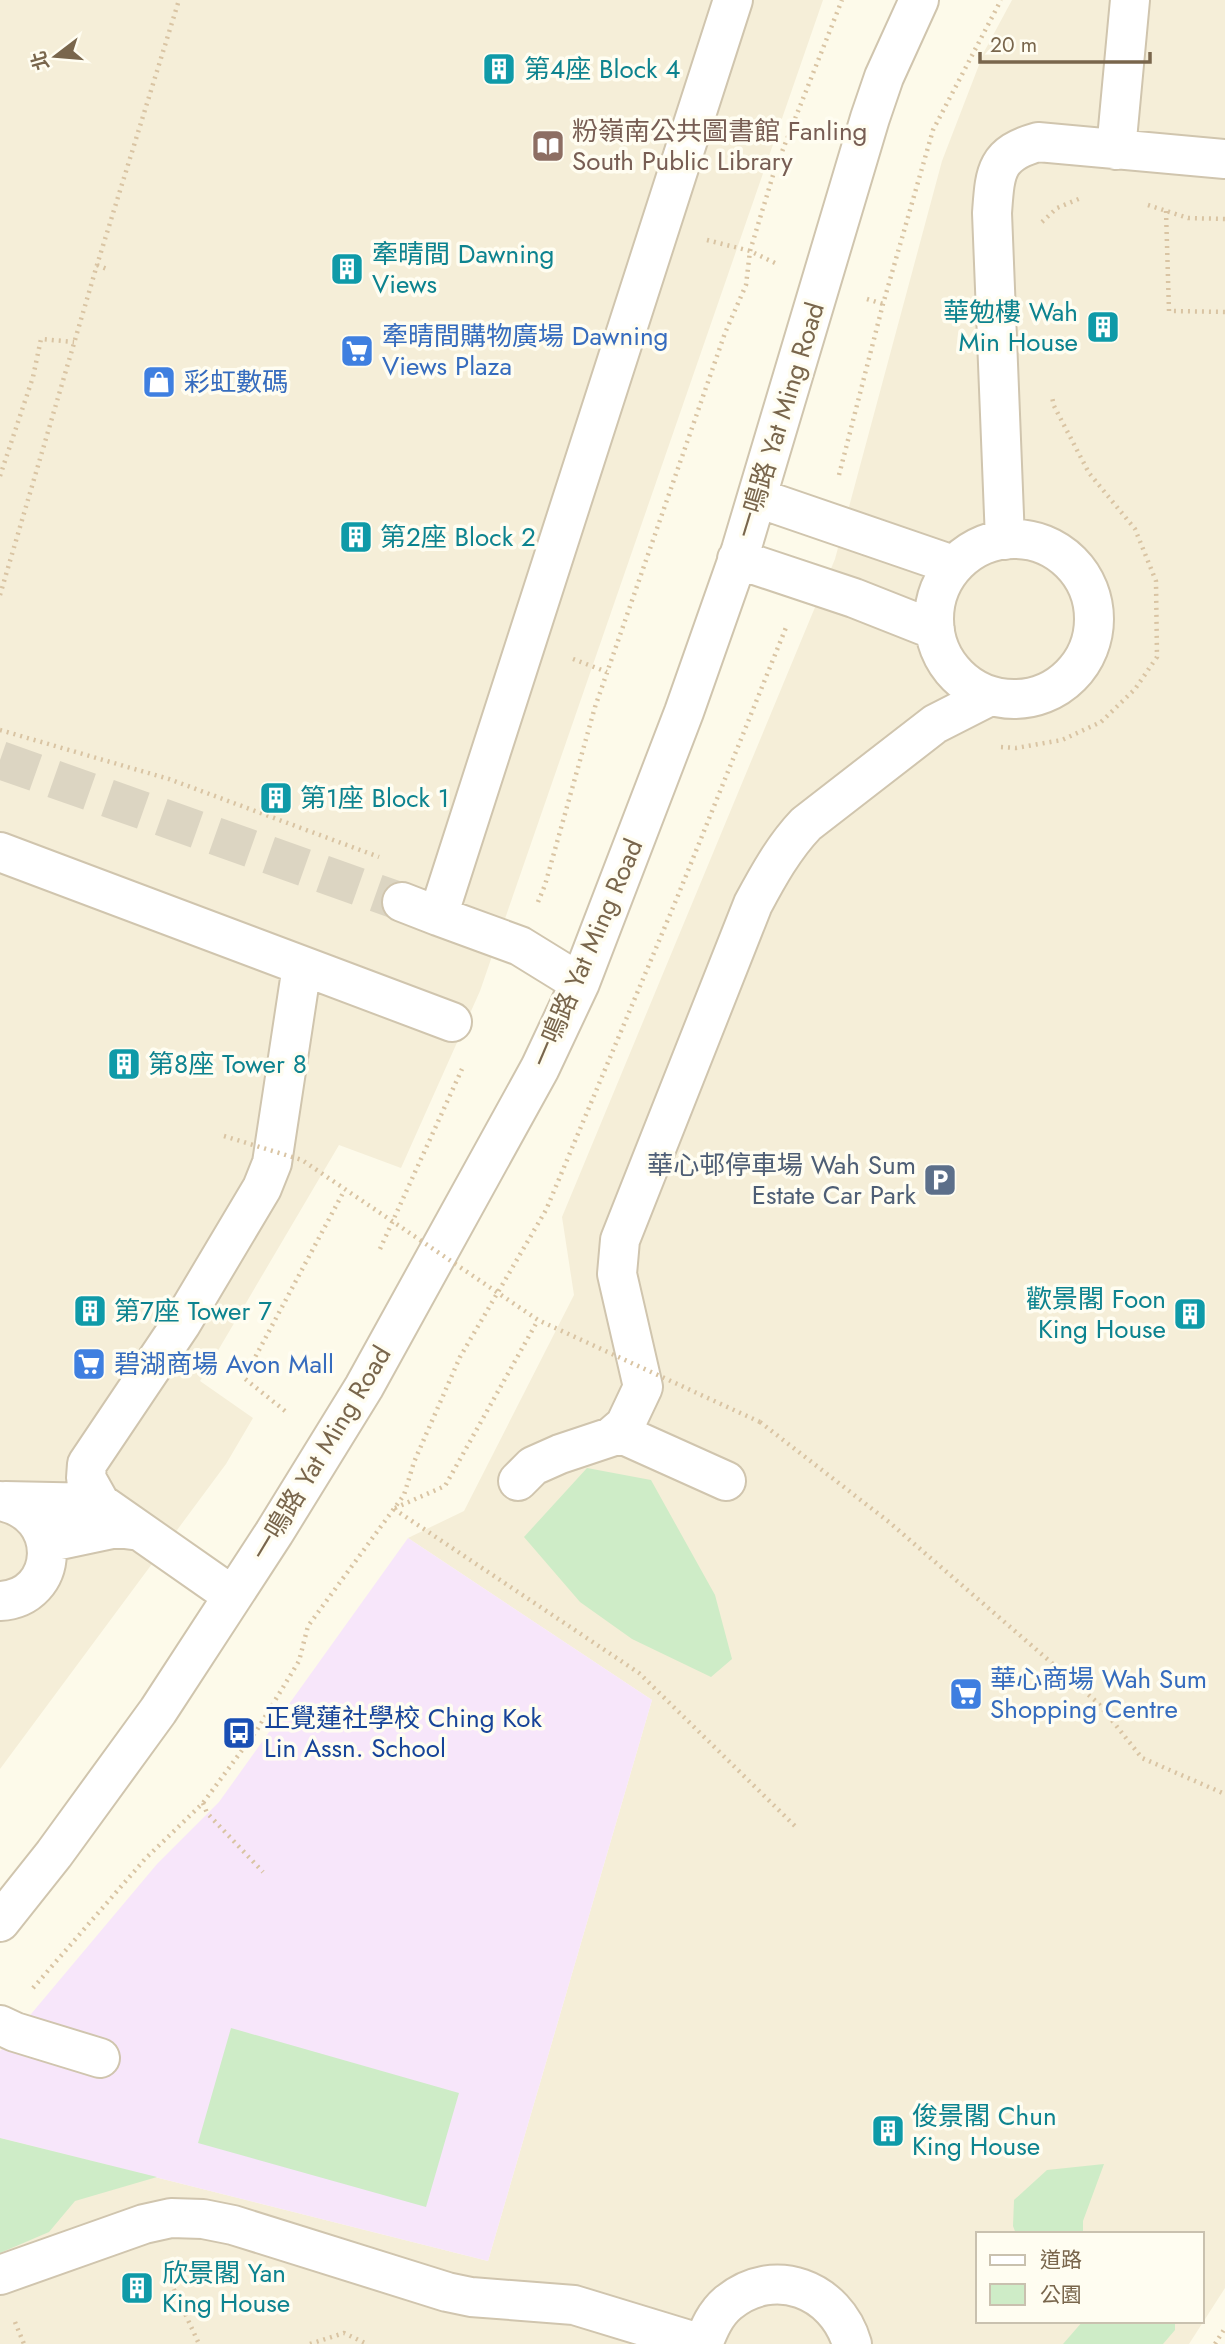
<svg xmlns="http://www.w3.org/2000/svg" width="1225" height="2344" viewBox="0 0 1225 2344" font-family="Jost,'Noto Sans TC',sans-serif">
<rect width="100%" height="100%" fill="#fdfaea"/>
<!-- residential -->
<path fill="#f5eed8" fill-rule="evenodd" d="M0,0H823L480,991L401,1168L339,1145L200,1381L253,1418L226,1464L0,1769Z
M1012,0H1225V2288L1189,2344H0V2138L488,2261L652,1700L408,1538L464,1511L574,1295L562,1217L835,559L942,161L984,52ZM978,2234H1202V2321H978Z"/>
<!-- education -->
<path fill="#f7e6fa" d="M408,1538L652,1700L488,2261L0,2138V2051L157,1864L219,1802Z"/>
<!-- green -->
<path fill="#ceecc7" d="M587,1468L651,1480L715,1595L732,1659L711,1677L632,1639L580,1602L524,1537Z
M231,2028L459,2093L426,2207L198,2143Z
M0,2138L157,2177L75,2201L49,2232L0,2253Z
M1104,2164L1083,2221V2234H1016L1013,2226L1014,2200L1047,2170Z
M1083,2321H1175V2330L1163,2344H1063Z"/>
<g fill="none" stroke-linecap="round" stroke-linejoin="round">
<!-- minor-tunnel -->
<path stroke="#dcd5c2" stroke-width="38" stroke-dasharray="38 19" stroke-linecap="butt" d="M0,760L402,902"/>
<defs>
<path id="minor" d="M1116,150L1130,0
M758,498L953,565
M934 619a80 80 0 1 1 160 0a80 80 0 1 1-160 0Z
M1005,540L992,213C995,172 995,154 1038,142L1225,159
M737,559L854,598L935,630
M0,852L452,1022
M402,902L438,916
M580,983L520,946L438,916L733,0
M617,1432L726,1481
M518,1481L533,1466L560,1454L611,1437L625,1425L643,1387L617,1274L620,1240L753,904C768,876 784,847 806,824L935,724L990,696
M0,1501C65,1513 60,1598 0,1601
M5,1501L100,1503
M46,1543L117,1528L140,1531
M233,1596L100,1503L86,1478L87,1464L181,1324L262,1188L272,1163L302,966
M0,1922L54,1854L158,1711L274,1533L364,1387L540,1068L580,983L684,712L741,550L870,118L884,77L919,0
M0,2025L15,2032L100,2058
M0,2275L144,2224L171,2218L203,2219L233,2225L447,2292L471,2297L574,2305L702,2344
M703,2344C709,2329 715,2314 728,2303C774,2265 836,2289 852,2344"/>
</defs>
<!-- minor casing -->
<use href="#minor" stroke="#d0c5ae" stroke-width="42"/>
<!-- path -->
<path stroke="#d9c4a3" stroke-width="4.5" stroke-dasharray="2 5" stroke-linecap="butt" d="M1148,205L1188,218L1225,219
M1166,211L1169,311L1225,312
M1042,222L1057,208L1081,198
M707,240L750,251L775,263
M97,265L107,269
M867,299L883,304
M839,475L883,304L933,130L1001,0
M0,476L33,377L41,339L74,342
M0,595L97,265L179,0
M573,659L607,672
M0,730L169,779L379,857
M1001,747L1016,748L1062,740L1101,722L1135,689L1157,657L1156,581L1135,529L1089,473L1054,406L1052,397
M538,902L545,885L595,707L725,333L746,285L750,251L774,172L842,0
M380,1249L462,1069
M285,1411L244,1378L344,1191
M760,1422L889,1522L1098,1703L1142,1758L1225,1794
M395,1508L445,1486L538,1320
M394,1509L639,1673L798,1829
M203,1803L207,1813L263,1872
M33,1988L145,1859L203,1803L257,1730L299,1661L308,1626L404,1495L414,1462L460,1357L546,1210L677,898L787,625
M165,2270L199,2344
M15,2322L24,2344
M310,2344L344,2333L367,2344
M1215,2344L1225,2328"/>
<!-- minor -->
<use href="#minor" stroke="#fff" stroke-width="38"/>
<!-- path-bridge -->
<path stroke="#d9c4a3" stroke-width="4.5" stroke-dasharray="2 5" stroke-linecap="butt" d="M224,1136L302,1160L538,1320L760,1422"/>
</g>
<!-- icons -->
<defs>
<symbol id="building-square" viewBox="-11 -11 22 22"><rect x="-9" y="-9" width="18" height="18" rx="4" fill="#0f9aa8" stroke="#fffdf1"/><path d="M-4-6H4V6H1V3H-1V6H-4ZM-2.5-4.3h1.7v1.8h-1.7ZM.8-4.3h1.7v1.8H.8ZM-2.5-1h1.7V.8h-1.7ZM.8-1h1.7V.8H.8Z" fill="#fff"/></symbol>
<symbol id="library-square" viewBox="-11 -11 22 22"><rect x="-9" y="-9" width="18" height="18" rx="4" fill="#8d6e63" stroke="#fffdf1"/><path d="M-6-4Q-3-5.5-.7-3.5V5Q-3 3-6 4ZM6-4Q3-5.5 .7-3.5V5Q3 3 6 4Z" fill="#fff"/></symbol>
<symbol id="supermarket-square" viewBox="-11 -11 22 22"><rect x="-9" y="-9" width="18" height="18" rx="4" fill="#3f7fe0" stroke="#fffdf1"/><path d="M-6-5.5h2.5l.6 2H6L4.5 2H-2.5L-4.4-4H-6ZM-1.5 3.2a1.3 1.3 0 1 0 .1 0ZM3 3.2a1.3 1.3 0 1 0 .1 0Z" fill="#fff"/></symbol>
<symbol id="shop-square" viewBox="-11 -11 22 22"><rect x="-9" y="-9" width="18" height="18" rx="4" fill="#3f7fe0" stroke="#fffdf1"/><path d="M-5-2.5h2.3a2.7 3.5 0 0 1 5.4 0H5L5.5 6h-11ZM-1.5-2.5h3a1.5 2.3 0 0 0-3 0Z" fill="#fff"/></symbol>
<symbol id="parking-square" viewBox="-11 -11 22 22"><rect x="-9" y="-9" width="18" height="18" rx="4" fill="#5c6f8a" stroke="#fffdf1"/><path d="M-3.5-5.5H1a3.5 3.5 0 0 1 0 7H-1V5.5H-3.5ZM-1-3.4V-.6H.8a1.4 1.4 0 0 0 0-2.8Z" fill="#fff"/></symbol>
<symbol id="bus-square" viewBox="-11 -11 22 22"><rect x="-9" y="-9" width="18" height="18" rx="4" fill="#1a4fb4" stroke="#fffdf1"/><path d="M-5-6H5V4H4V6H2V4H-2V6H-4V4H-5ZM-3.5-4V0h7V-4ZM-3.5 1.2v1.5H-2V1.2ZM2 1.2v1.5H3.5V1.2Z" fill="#fff"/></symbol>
</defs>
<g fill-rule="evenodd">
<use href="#building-square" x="480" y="50" width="38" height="38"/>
<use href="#library-square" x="529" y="127" width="38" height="38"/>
<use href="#building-square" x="328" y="250" width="38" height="38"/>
<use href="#building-square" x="1084" y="308" width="38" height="38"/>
<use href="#supermarket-square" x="338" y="332" width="38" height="38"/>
<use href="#shop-square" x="140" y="363" width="38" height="38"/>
<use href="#building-square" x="337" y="518" width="38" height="38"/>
<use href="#building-square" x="257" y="779" width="38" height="38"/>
<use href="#building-square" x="105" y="1045" width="38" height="38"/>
<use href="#parking-square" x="921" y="1161" width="38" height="38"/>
<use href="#building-square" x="71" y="1292" width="38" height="38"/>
<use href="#building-square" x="1171" y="1295" width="38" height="38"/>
<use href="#supermarket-square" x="70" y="1345" width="38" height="38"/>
<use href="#supermarket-square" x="947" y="1675" width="38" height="38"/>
<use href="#bus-square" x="220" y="1714" width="38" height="38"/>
<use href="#building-square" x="869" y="2112" width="38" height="38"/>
<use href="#building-square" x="118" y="2269" width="38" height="38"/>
</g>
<g text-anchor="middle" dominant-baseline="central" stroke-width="7" stroke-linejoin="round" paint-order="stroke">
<!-- culture labels -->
<g font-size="26" fill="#0d838f" stroke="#fffdf1" text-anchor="start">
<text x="524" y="69">第4座 Block 4</text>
<text x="372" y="254">牽晴間 Dawning<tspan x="372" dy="30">Views</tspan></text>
<text x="1078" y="312" text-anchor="end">華勉樓 Wah<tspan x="1078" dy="30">Min House</tspan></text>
<text x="380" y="537">第2座 Block 2</text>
<text x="300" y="798">第1座 Block 1</text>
<text x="148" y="1064">第8座 Tower 8</text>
<text x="1166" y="1299" text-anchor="end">歡景閣 Foon<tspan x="1166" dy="30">King House</tspan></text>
<text x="114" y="1311">第7座 Tower 7</text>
<text x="912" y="2116">俊景閣 Chun<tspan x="912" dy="30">King House</tspan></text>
<text x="162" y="2273">欣景閣 Yan<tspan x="162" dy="30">King House</tspan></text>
</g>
<!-- education labels -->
<g font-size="26" fill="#785e54" stroke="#fffdf1" text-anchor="start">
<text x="572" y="131">粉嶺南公共圖書館 Fanling<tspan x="572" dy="30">South Public Library</tspan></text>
</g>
<!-- shop labels -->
<g font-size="26" fill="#366cbe" stroke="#fffdf1" text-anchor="start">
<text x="382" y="336">牽晴間購物廣場 Dawning<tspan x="382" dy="30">Views Plaza</tspan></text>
<text x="184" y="382">彩虹數碼</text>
<text x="114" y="1364">碧湖商場 Avon Mall</text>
<text x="990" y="1679">華心商場 Wah Sum<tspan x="990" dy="30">Shopping Centre</tspan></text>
</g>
<!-- street labels -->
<g font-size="26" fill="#79664c" stroke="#fffdf1">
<text transform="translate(780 420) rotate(-73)">一鳴路 Yat Ming Road</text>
<text transform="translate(587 953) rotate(-67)">一鳴路 Yat Ming Road</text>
<text transform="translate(321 1453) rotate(-59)">一鳴路 Yat Ming Road</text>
</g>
<!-- service labels -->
<g font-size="26" fill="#4e5e75" stroke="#fffdf1" text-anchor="end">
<text x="916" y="1165">華心邨停車場 Wah Sum<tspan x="916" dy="30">Estate Car Park</tspan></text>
</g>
<!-- transit labels -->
<g font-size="26" fill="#164399" stroke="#fffdf1" text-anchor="start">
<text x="264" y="1718">正覺蓮社學校 Ching Kok<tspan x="264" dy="30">Lin Assn. School</tspan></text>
</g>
</g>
<!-- legend -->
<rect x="976" y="2232" width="228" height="91" fill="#fffdf1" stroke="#c9c1af" stroke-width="2"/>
<rect x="990" y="2255" width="35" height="10" fill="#ffffff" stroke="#c9c1af" stroke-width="2"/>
<text x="1040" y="2267" font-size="21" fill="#79664c">道路</text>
<rect x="990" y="2284" width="35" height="21" fill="#ceecc7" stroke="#c9c1af" stroke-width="2"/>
<text x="1040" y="2302" font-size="21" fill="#79664c">公園</text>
<!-- north arrow -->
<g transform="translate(56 56) rotate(254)" stroke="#fffdf1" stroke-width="5" paint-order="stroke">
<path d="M0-5L12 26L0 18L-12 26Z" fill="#79664c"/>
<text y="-10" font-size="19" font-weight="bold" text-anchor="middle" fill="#79664c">北</text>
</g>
<!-- scale -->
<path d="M980 52v10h170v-10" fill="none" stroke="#79664c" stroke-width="3.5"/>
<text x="990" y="52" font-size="21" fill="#79664c" stroke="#fffdf1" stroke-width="5" paint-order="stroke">20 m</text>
</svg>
